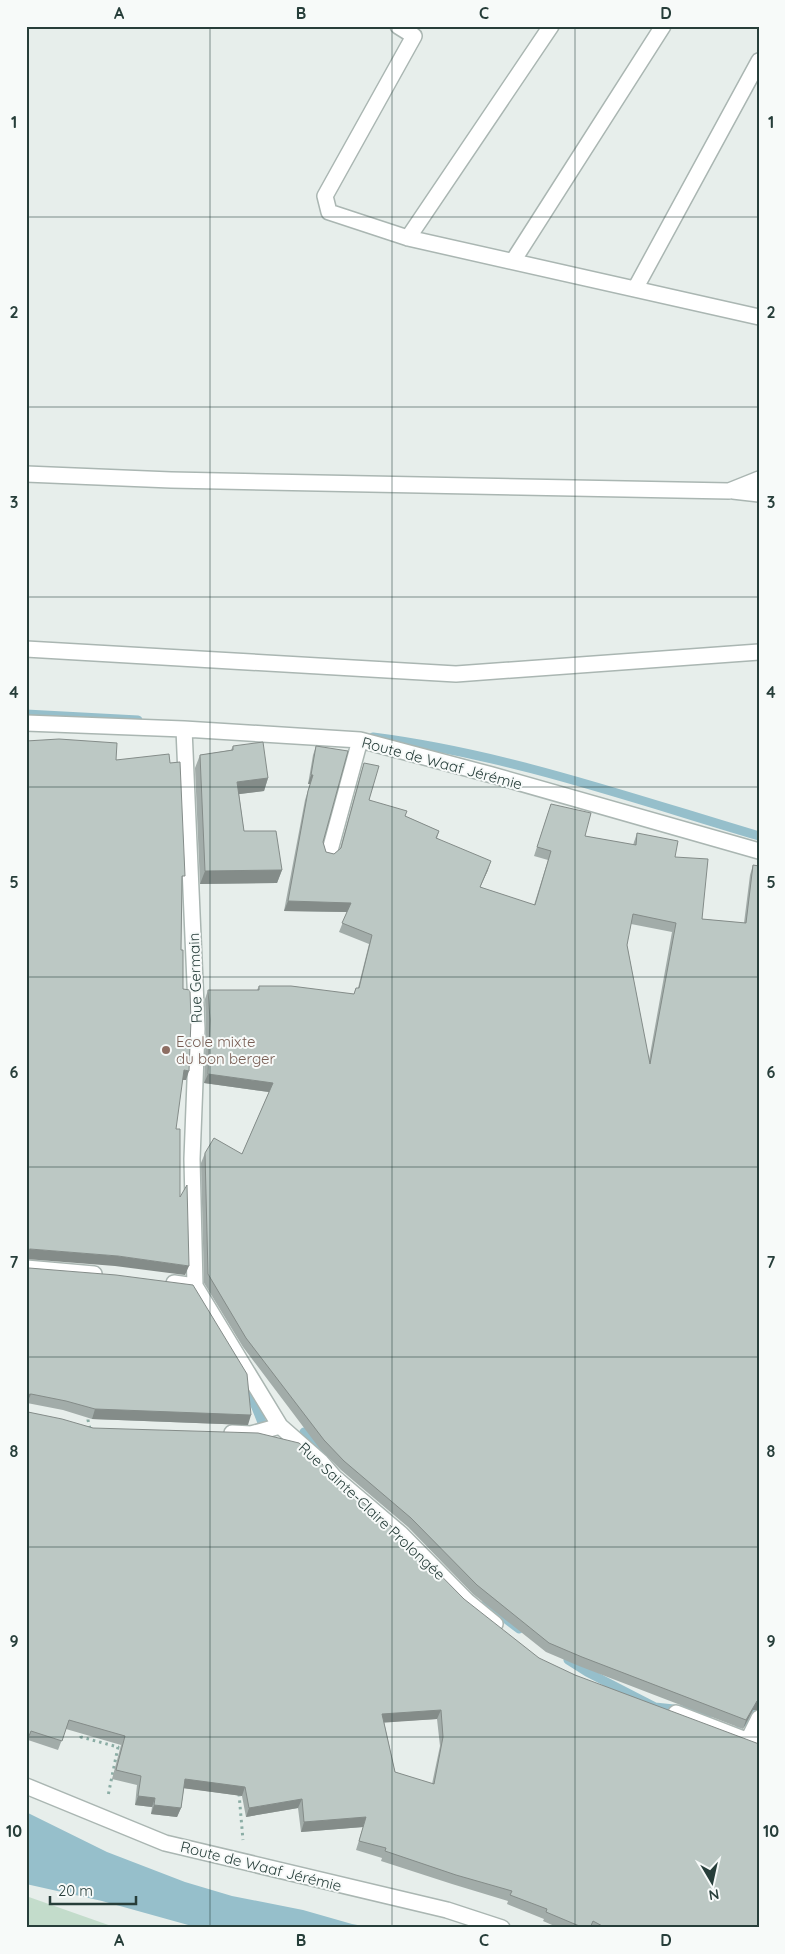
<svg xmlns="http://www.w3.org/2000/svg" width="785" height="1954" viewBox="0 0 785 1954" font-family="Quicksand,sans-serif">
<rect width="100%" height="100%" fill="#e7eeeb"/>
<!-- green -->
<path fill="#c3dccb" d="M26,1896L117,1928H26Z"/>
<!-- water -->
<path fill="#96bfcb" d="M26,1812L107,1852L185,1882L232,1896L303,1910L352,1924L374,1928H199L102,1901L26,1884Z"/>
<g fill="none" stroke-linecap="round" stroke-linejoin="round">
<!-- stream -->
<path stroke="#96bfcb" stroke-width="9" d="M26,714L138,720
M373,737C506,754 631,798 759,836
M245,1380L263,1425
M304,1432L321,1446L325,1455L317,1465
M486,1604L519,1629
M568,1660L587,1672L655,1707L701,1712L707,1715
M739,1723C752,1721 755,1711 759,1700"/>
<defs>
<path id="minor" d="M398,26L414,36L325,196L329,212L408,238L759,317
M408,238L551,26
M513,261L663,26
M635,289L759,61
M26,474L171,480L729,491L759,479
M733,491L759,494
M26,649L456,674L759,652
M26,723L184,729L360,740L492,775L759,851
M184,729L197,1029L192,1159L195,1286
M329,854L360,740
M26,1268L94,1274
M174,1283L195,1286L280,1426L321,1462L334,1477L401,1534L467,1601L495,1624
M232,1433L251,1434L280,1426
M676,1713L759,1745
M748,1740L759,1718
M26,1786L165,1843L447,1910L502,1928"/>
</defs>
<!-- minor casing -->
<use href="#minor" stroke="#aab6b2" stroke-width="18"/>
<!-- path -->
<path stroke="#8bada5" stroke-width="3" stroke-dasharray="2.5 4" stroke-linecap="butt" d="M88,1413V1420L90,1429
M83,1730L81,1737L118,1747L108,1796
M239,1794L243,1840"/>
<!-- minor -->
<use href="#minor" stroke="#fff" stroke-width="15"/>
</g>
<!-- wall -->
<path fill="#a2aca9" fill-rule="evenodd" d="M233,746L268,778L264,791L239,794L244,831L282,870L277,883L200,884L195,768L200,755L231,750Z
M316,746L323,842L326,852L334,854L340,849L361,772L364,763L369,800L439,831L437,838L488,870L480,887L534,905L548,860L534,856L548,813L585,836L633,845L637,833L675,857L702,919L744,923L750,875L753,865V1710L743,1729L579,1666L546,1652L473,1594L408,1527L341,1470L320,1449L243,1347L204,1283L201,1163L205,1153L242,1154L269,1092L204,1083L206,1029L205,999L208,990H257L259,986L354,994L356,988H358L369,944L339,932L347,912L284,911L305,800L310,784H308L313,755ZM631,924L672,932L649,1060L627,945Z
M26,1267L248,1425L92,1419L63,1410L27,1403H26Z
M26,1411L28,1412L93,1428L331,1475L759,1928H559L543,1921L544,1919L507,1904L508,1901L452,1884L381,1861L382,1858L356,1850L363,1827L301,1832L298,1808L246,1817L242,1796L184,1788L181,1808L177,1817L151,1814L152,1807L135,1805L137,1785L112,1779L121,1745L66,1729L58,1750L28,1740L26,1744ZM437,1719L440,1746L432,1784L395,1772L384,1722Z"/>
<!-- shaded-wall -->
<path fill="#848c89" d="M311,775H313L310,784H308Z
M268,778L264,791L232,795L237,782Z
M491,861L488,870L476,896L480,887Z
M282,870L277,883L200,884L205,871Z
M288,901L351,903L347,912L284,911Z
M184,1070L189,1071L186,1080H181Z
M208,1074L273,1083L269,1092L204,1083Z
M30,1249L118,1256L189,1266L185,1275L115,1266L26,1259V1251Z
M31,1394L27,1403H26V1395Z
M95,1409L251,1415L248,1425L92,1419Z
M757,1701H759V1710H753L743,1729L746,1720Z
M441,1710L437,1719L379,1723L382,1714Z
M185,1779L245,1787L242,1796L182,1788Z
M138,1796L155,1798L152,1807L135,1805Z
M302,1799L298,1808L246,1817L249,1808Z
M154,1805L181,1808L177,1817L151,1814Z
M366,1817L363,1827L301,1832L304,1822Z"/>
<!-- building -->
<path fill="#bcc8c4" stroke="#848c89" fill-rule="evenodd" d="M59,739L117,743L116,760L169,754L170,763L180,762L185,876H182L181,950H183V989L190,990L191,1020L189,1071L184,1070L176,1129H180V1197L187,1185L189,1266L118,1256L30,1249L26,1251V741Z
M263,742L268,778L237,782L244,831H276L282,870L205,871L200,755L233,750V746Z
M316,746L348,751L323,842L326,852L334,854L341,848L364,763L379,766L369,800L407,811L405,816L439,831L436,838L491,861L480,887L535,905L551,851L537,847L551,804L591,813L585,836L636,845L637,833L678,841L675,857L708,859L702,919L746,923L753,865L759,866V1701H757L746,1720L582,1657L549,1643L477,1585L411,1518L344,1461L324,1440L246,1338L208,1274L205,1153L214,1138L242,1154L273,1083L208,1074L210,1020L208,990H259V986H291L354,994L356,988H359L372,935L342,923L351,903L288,901L308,791L313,775H311ZM633,914L676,923L650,1064L627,945Z
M26,1267L29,1268L116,1275L193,1285L247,1374L251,1415L95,1409L66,1401L31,1394L26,1395Z
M26,1411L28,1412L62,1419L93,1428L258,1433L299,1443L318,1459L331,1475L398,1532L464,1599L539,1658L575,1675L759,1744V1928H606L593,1921L590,1928H584L546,1912L547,1909L510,1895L512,1891L456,1875L385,1851L386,1848L359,1841L366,1817L304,1822L302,1799L249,1808L245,1787L185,1779L181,1808L154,1805L155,1798L138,1796L141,1776L116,1770L125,1736L69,1720L62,1741L31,1731L29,1736L26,1735ZM441,1710L443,1737L434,1784L395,1772L382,1714Z"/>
<!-- grid -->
<path fill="none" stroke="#273e3a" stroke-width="1" stroke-opacity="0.55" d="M210,26V1928M392,26V1928M575,26V1928M26,217H759M26,407H759M26,597H759M26,787H759M26,977H759M26,1167H759M26,1357H759M26,1547H759M26,1737H759"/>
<!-- markers -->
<circle fill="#8d6e63" stroke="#f7faf9" stroke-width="2" cx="166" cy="1050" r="5"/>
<g text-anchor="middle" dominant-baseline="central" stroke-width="4" stroke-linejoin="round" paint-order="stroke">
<!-- street labels -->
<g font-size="15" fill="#273e3a" stroke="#f7faf9">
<text transform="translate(442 763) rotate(15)">Route de Waaf Jérémie</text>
<text transform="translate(195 978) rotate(-92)">Rue Germain</text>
<text transform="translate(372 1511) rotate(43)">Rue Sainte-Claire Prolongée</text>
<text transform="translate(261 1866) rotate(14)">Route de Waaf Jérémie</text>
</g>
<!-- education labels -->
<g font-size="15" fill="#785e54" stroke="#f7faf9" text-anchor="start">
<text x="176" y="1041">Ecole mixte<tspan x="176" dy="17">du bon berger</tspan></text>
</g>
</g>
<!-- border -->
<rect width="785" height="1954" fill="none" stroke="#f7faf9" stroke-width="55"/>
<!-- north arrow -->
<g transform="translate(712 1882) rotate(171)" stroke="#f7faf9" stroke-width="4" paint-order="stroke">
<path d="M0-4L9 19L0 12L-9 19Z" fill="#273e3a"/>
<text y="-8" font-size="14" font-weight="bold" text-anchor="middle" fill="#273e3a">N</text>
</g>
<!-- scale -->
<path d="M50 1896v8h86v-8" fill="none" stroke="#273e3a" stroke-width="2.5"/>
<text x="58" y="1896" font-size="15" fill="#273e3a" stroke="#f7faf9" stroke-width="4" paint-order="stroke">20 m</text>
<rect x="28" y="28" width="730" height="1898" fill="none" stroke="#273e3a" stroke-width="2"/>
<g font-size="16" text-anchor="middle" font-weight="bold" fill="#273e3a">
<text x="119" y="19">A</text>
<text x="301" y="19">B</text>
<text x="484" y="19">C</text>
<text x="666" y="19">D</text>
<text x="14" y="128">1</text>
<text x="771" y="128">1</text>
<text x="14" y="318">2</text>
<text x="771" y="318">2</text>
<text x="14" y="508">3</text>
<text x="771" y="508">3</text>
<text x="14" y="698">4</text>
<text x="771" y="698">4</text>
<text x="14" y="888">5</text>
<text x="771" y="888">5</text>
<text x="14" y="1078">6</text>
<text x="771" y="1078">6</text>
<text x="14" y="1268">7</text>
<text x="771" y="1268">7</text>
<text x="14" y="1457">8</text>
<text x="771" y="1457">8</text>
<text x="14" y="1647">9</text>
<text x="771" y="1647">9</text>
<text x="14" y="1837">10</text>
<text x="771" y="1837">10</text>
<text x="119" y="1946">A</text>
<text x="301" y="1946">B</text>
<text x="484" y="1946">C</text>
<text x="666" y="1946">D</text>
</g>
</svg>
